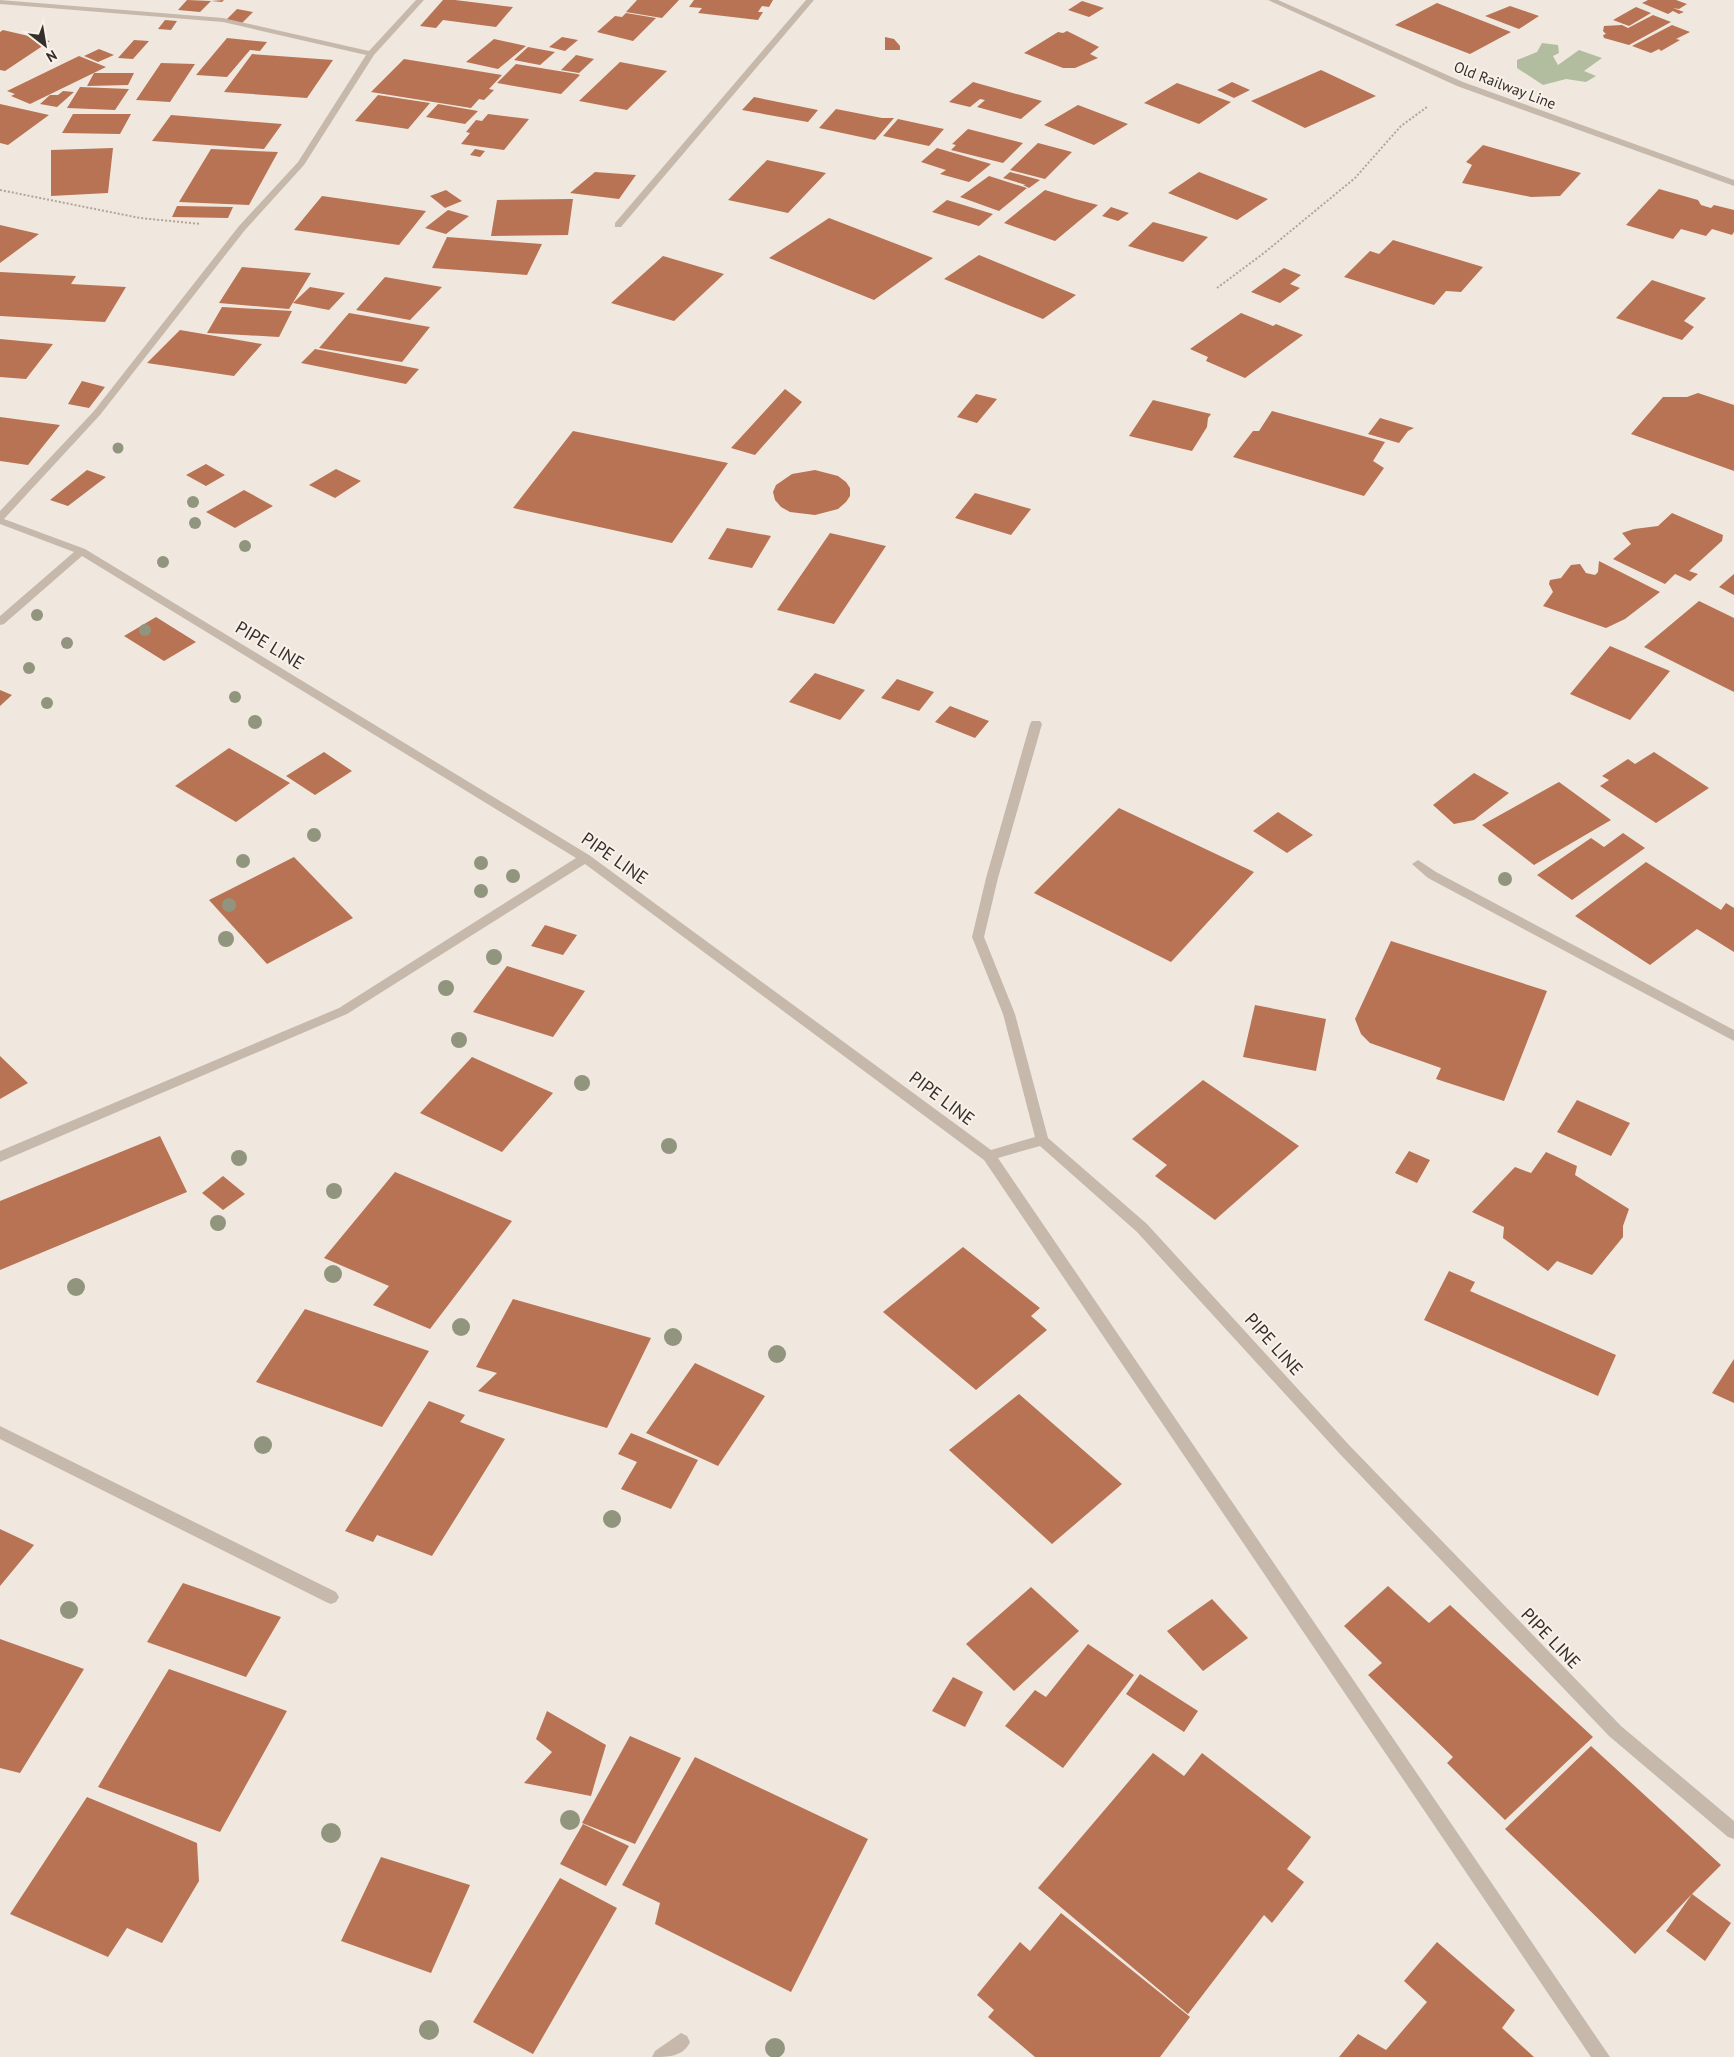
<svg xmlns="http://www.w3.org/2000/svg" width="1734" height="2057" viewBox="0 0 1734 2057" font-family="'PT Sans',sans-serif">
<rect width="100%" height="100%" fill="#f0e8de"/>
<!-- green -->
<path fill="#b2bda0" d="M1542,43L1558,45L1559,53L1553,56L1558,65L1579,50L1602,58L1584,71L1596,76L1586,82L1566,79L1543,85L1517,68V60L1537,52Z"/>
<!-- building -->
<path fill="#b87254" d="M187,0L211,1L224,0L222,2L211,1L200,12L178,10Z
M443,0H455L513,7L496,27L443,20L436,28L420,26Z
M637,0H679L662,18L626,12Z
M694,0H773L769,7L762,6L758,12H763L758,20L698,13L702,8L689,7Z
M1648,0H1676L1687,4L1679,9L1673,8L1684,12L1679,14L1673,11L1668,14L1642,3Z
M1082,1L1104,8L1089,17L1068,10Z
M1437,3L1511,32L1470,54L1395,25Z
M1510,6L1539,16L1519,29L1485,16Z
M1636,7L1651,13L1629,26L1613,20Z
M237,9L253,12L242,23L225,21Z
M626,13L656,18L633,41L597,32L615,16L622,17Z
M1653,15L1671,22L1629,45L1604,38L1603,35L1606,34L1603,31L1604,26L1622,25L1628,28Z
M165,20L177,21L171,30L158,29Z
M1672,25L1690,32L1676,39L1680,40L1661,51L1659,49L1651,53L1632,46Z
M3,30L50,41L5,71L0,70V32Z
M1067,31L1099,47L1090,54L1098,58L1075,68H1063L1024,53L1058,32L1063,33Z
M562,37L578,40L565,51L549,47Z
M885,37L894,39L900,46V50H885Z
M227,38L267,42L260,51L250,50L227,77L196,75Z
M494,39L526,46L498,69L466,62Z
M134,40L149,41L133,59L118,58Z
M528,47L555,52L540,65L514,60Z
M99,49L114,55L98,62L84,56Z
M252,54L333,60L307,98L224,92Z
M576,55L594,59L579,73L561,70Z
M79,56L106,67L30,104L11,96L15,94L7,91Z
M404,59L502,75L489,89L494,90L484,100L479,99L471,108L371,92Z
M620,62L667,71L627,110L579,101Z
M161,63L195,64L170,102L136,100Z
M516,64L577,74L580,75L561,94L497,83Z
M1321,70L1376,96L1305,128L1251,101Z
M94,73H134L128,85L87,86Z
M973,82L1042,101L1021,119L977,107L985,100L980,99L970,107L949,102Z
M1232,82L1250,90L1234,98L1217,90Z
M1177,83L1231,102L1199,124L1144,103Z
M80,87L129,89L115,110L67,108Z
M63,91L74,92L57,107L40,104L50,95H58Z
M378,95L430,103L408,129L355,121Z
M754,97L818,110L808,122L742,110Z
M0,104L49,115L8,145L0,143Z
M438,104L478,111L465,124L426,117Z
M1078,105L1128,124L1094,145L1044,125Z
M836,109L882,118H894L875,140L819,128Z
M73,114H131L120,134L62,133Z
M488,114L529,119L504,150L461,144L470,133L466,132L476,120L482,121Z
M171,115L282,124L264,149L152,141Z
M898,119L944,129L929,146L883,136Z
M968,129L1023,143L1003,163L951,150L956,145L952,144Z
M1038,143L1072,152L1045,179L1010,170Z
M1483,145L1581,173L1560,196L1531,197L1462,183L1472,165L1466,162Z
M113,148L108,193L51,196V150Z
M937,148L991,164L969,182L940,174L946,170L921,162Z
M211,149L278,152L249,205L179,202Z
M475,149L485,151L480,157L470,155Z
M767,160L826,173L788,213L728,200Z
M595,172L636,175L619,199L570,193Z
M1010,172L1040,180L1029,188L1023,185H1026L1003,178Z
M1199,172L1268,199L1237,220L1168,193Z
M989,176L1027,188L999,211L960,197Z
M1659,189L1698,200L1701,205L1711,208L1714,205L1734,210V232L1732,235L1712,229L1706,236L1681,229L1673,239L1626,225Z
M446,190L462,201L445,208L430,196Z
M1045,190L1075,199L1098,205L1055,241L1004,223Z
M322,196L426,211L399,245L294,230Z
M573,199L568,235L491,236L497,200Z
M947,200L993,214L979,226L932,212Z
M177,206L233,207L228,218L172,217Z
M1111,207L1129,213L1118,221L1102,216Z
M448,210L469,216L446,234L425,228Z
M829,218L933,258L874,300L769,258Z
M1153,222L1208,237L1183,262L1128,246Z
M0,225L39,234L0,263Z
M447,237L542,244L527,275L432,268Z
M1393,240L1483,267L1461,292L1446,291L1434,305L1344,277L1370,251L1379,254Z
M979,255L1076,295L1043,319L944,279Z
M663,256L724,274L674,321L611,303Z
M242,267L311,273L289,309L219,303Z
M1284,268L1301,275L1290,284L1300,288L1280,303L1251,292Z
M0,272L76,276L71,284L126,287L105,322L0,316Z
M385,277L442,287L410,320L356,310Z
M1652,280L1706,298L1684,321L1694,327L1682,340L1616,318Z
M310,287L345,293L329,310L293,303Z
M222,307L292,311L279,337L207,333Z
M349,313L430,327L402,362L319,348Z
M1241,313L1273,326L1276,324L1303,335L1245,378L1206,361L1208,357L1190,349Z
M180,330L262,344L234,376L147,363Z
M0,339L53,344L26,379L0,377Z
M315,349L419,369L406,384L301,363Z
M82,381L105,387L89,408L68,404Z
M785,389L802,402L755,455L731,448Z
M1698,393L1734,405V471L1631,434L1663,397H1687Z
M976,394L997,399L977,423L957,417Z
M1153,400L1211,414L1208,418L1207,427L1192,451L1129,436Z
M1272,411L1385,442L1373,461L1384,468L1364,496L1233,457L1253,431H1259Z
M0,417L60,425L28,465L0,461Z
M1380,418L1414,428L1408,431L1399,443L1368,434Z
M573,431L728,463L672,543L513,508Z
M206,464L225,475L206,486L186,475Z
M336,469L361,481L335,498L309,485Z
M87,470L106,477L68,506L50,500Z
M815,470L838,476L846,482L850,488V496L846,502L838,509L815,515L790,512L781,507L775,500L773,492L776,485L792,474Z
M244,490L273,506L235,528L206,512Z
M975,493L1031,509L1011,535L955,518Z
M1672,513L1723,535L1722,541L1689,571L1698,574L1690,581L1675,574L1665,584L1613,559L1631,544L1622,533L1634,529L1658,526Z
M727,528L771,536L752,568L708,559Z
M830,533L886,546L834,624L777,610Z
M1599,561L1660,592L1625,619L1606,628L1543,606L1553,592L1549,584L1550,580L1561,578L1571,565L1580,564L1586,573L1595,575L1598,572Z
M1734,574V595L1719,587Z
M1699,601L1734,618V692L1644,647Z
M156,617L196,642L164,661L124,636Z
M1610,646L1670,671L1630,720L1570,694Z
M815,673L865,690L840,720L789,702Z
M897,679L934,692L919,711L881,698Z
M0,690L12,695L0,706Z
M950,706L989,721L975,738L935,722Z
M229,748L290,783L236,822L175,786Z
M324,752L352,771L315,795L286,776Z
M1654,752L1709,788L1656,823L1600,786L1609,780L1602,776L1628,759L1635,764Z
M1474,773L1509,793L1474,820L1454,824L1433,805Z
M1559,782L1611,820L1534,865L1482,825Z
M1119,808L1254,872L1171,962L1034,893Z
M1278,812L1313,835L1287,853L1253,831Z
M1623,833L1645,848L1572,900L1537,875L1591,838L1604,847Z
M294,857L353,918L267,964L209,900Z
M1646,862L1721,910L1726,903L1734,908V952L1697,929L1650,965L1575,916Z
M545,925L577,935L563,955L531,946Z
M1391,941L1547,991L1504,1101L1436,1079L1441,1068L1370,1043L1361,1034L1355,1019Z
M507,966L585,991L553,1037L473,1012Z
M1255,1005L1326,1019L1316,1071L1243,1057Z
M0,1056L28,1083L0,1099Z
M472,1057L553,1093L502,1152L420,1113Z
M1203,1080L1299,1146L1215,1220L1155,1176L1167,1165L1132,1139Z
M1577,1100L1630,1123L1611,1156L1557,1132Z
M160,1136L187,1192L0,1270V1201Z
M1409,1151L1430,1160L1417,1183L1395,1173Z
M1546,1152L1577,1166L1575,1175L1629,1209L1623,1226V1237L1592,1275L1557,1261L1548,1271L1503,1238L1504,1227L1472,1212L1515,1167L1531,1173Z
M395,1172L512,1221L430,1329L373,1305L389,1286L324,1258Z
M223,1176L245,1194L223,1210L202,1193Z
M963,1247L1040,1308L1031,1316L1047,1330L976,1390L883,1312Z
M1449,1271L1475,1282L1470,1291L1616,1355L1598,1396L1424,1320Z
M513,1299L651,1338L607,1428L478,1391L497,1373L476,1367Z
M305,1309L429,1351L382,1427L256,1382Z
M1734,1359V1403L1712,1393Z
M695,1363L765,1396L718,1466L646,1433Z
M1019,1394L1122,1484L1052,1544L949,1450Z
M429,1401L465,1415L460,1422L505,1439L432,1556L377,1535L373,1542L345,1531Z
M631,1433L698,1460L671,1509L621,1489L637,1462L618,1454Z
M0,1529L34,1545L0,1586Z
M183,1583L281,1617L246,1677L147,1642Z
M1388,1586L1429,1623L1450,1605L1593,1737L1505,1820L1447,1763L1453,1757L1368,1675L1382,1663L1344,1626Z
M1031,1587L1079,1631L1014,1691L966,1644Z
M1212,1599L1248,1638L1203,1671L1167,1631Z
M0,1639L84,1669L20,1773L0,1768Z
M1088,1644L1134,1675L1063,1768L1005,1726L1035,1690L1046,1697Z
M169,1669L287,1711L220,1832L98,1787Z
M1140,1674L1198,1711L1184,1732L1126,1694Z
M953,1677L983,1692L965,1727L932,1711Z
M547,1711L606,1745L591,1796L524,1783L552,1752L536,1739Z
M630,1736L681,1758L635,1844L582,1823Z
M1591,1746L1721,1865L1692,1894L1731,1923L1705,1961L1666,1931L1692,1894L1635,1954L1505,1829Z
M1153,1753L1184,1776L1202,1753L1311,1837L1287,1869L1304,1882L1272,1923L1264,1915L1188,2014L1038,1888Z
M695,1757L868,1839L791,1992L655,1924L660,1903L622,1885Z
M87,1797L197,1843L199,1881L162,1943L127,1928L108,1957L10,1914Z
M583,1824L629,1846L606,1886L560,1864Z
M381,1857L470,1885L431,1973L341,1941Z
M560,1878L617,1908L533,2054L473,2022Z
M1061,1913L1190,2017L1160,2057H1035L988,2017L994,2010L977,1995L1020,1942L1030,1951Z
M1437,1942L1515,2010L1502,2028L1534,2057H1339L1358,2034L1386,2050L1427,2002L1404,1981Z"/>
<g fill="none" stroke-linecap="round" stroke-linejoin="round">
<!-- path -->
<path stroke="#b2a496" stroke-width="2" stroke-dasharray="2 2" stroke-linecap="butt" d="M0,190L140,218L201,224
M1217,288L1264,253L1355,178L1401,126L1427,107"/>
<!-- minor -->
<path fill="#c6b9ac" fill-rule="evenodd" d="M0,0L223,18L369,51L416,0H424L374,55L304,165L245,230L100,415L4,519L85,549L589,855L991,1150L1035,1137L1003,1014L972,937L986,878L1030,724L1032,721H1040L1042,724L998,878L984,937L1015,1014L1048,1138L1147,1224L1349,1445L1621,1726L1734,1821V1839L1728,1837L1609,1736L1339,1453L1137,1232L1040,1146L998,1158L1610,2057H1591L984,1160L585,864L347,1014L0,1162V1151L339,1008L576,858L82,556L4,624L0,625V616L74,552L0,524V511L94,411L239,226L298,162L366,55L223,22L0,4Z
M806,0H814L621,227H615V223Z
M1268,0H1278L1463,82L1734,180V186L1457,86Z
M1418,860L1436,872L1734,1030V1041L1428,878L1412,864Z
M0,1426L336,1592L339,1597L336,1602L331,1604L326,1602L0,1439Z
M681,2033L687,2036L690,2042C683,2057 668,2057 652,2057L655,2051Z"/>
</g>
<!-- trees -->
<g fill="#91957e">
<circle cx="118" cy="448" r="5.5"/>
<circle cx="193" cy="502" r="6"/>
<circle cx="195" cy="523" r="6"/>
<circle cx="245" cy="546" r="6"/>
<circle cx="163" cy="562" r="6"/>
<circle cx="37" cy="615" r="6"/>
<circle cx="145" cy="630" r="6"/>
<circle cx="67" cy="643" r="6"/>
<circle cx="29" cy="668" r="6"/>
<circle cx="235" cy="697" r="6"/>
<circle cx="47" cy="703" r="6"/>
<circle cx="255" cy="722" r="7"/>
<circle cx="314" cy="835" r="7"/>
<circle cx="243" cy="861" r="7"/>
<circle cx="481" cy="863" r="7"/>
<circle cx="513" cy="876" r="7"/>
<circle cx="1505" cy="879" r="7"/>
<circle cx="481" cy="891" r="7"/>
<circle cx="229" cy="905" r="7"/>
<circle cx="226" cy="939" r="8"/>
<circle cx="494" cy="957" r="8"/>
<circle cx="446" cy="988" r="8"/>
<circle cx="459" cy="1040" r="8"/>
<circle cx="582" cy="1083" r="8"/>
<circle cx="669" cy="1146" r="8"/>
<circle cx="239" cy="1158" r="8"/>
<circle cx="334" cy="1191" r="8"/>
<circle cx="218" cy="1223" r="8"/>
<circle cx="333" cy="1274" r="9"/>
<circle cx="76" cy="1287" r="9"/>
<circle cx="461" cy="1327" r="9"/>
<circle cx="673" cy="1337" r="9"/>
<circle cx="777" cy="1354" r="9"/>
<circle cx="263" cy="1445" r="9"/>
<circle cx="612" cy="1519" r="9"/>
<circle cx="69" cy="1610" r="9"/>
<circle cx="570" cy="1820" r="10"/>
<circle cx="331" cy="1833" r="10"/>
<circle cx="429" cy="2030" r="10"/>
<circle cx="775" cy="2048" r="10"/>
</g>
<g text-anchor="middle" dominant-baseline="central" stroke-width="4" stroke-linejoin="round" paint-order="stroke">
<!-- far-street labels -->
<g font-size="15" fill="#352e2a" stroke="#f8f2ea">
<text transform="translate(1505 85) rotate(21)">Old Railway Line</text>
</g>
<!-- street labels -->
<g font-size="18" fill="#352e2a" stroke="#f8f2ea">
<text transform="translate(270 645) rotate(31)">PIPE LINE</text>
<text transform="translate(615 858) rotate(35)">PIPE LINE</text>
<text transform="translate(942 1098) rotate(37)">PIPE LINE</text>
<text transform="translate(1274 1344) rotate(48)">PIPE LINE</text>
<text transform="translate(1551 1638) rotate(46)">PIPE LINE</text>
</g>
</g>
<!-- north arrow -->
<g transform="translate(45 45) rotate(149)" stroke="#f8f2ea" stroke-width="4" paint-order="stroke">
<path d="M0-4L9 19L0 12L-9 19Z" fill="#352e2a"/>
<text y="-8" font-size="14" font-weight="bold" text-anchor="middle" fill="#352e2a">N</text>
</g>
</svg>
